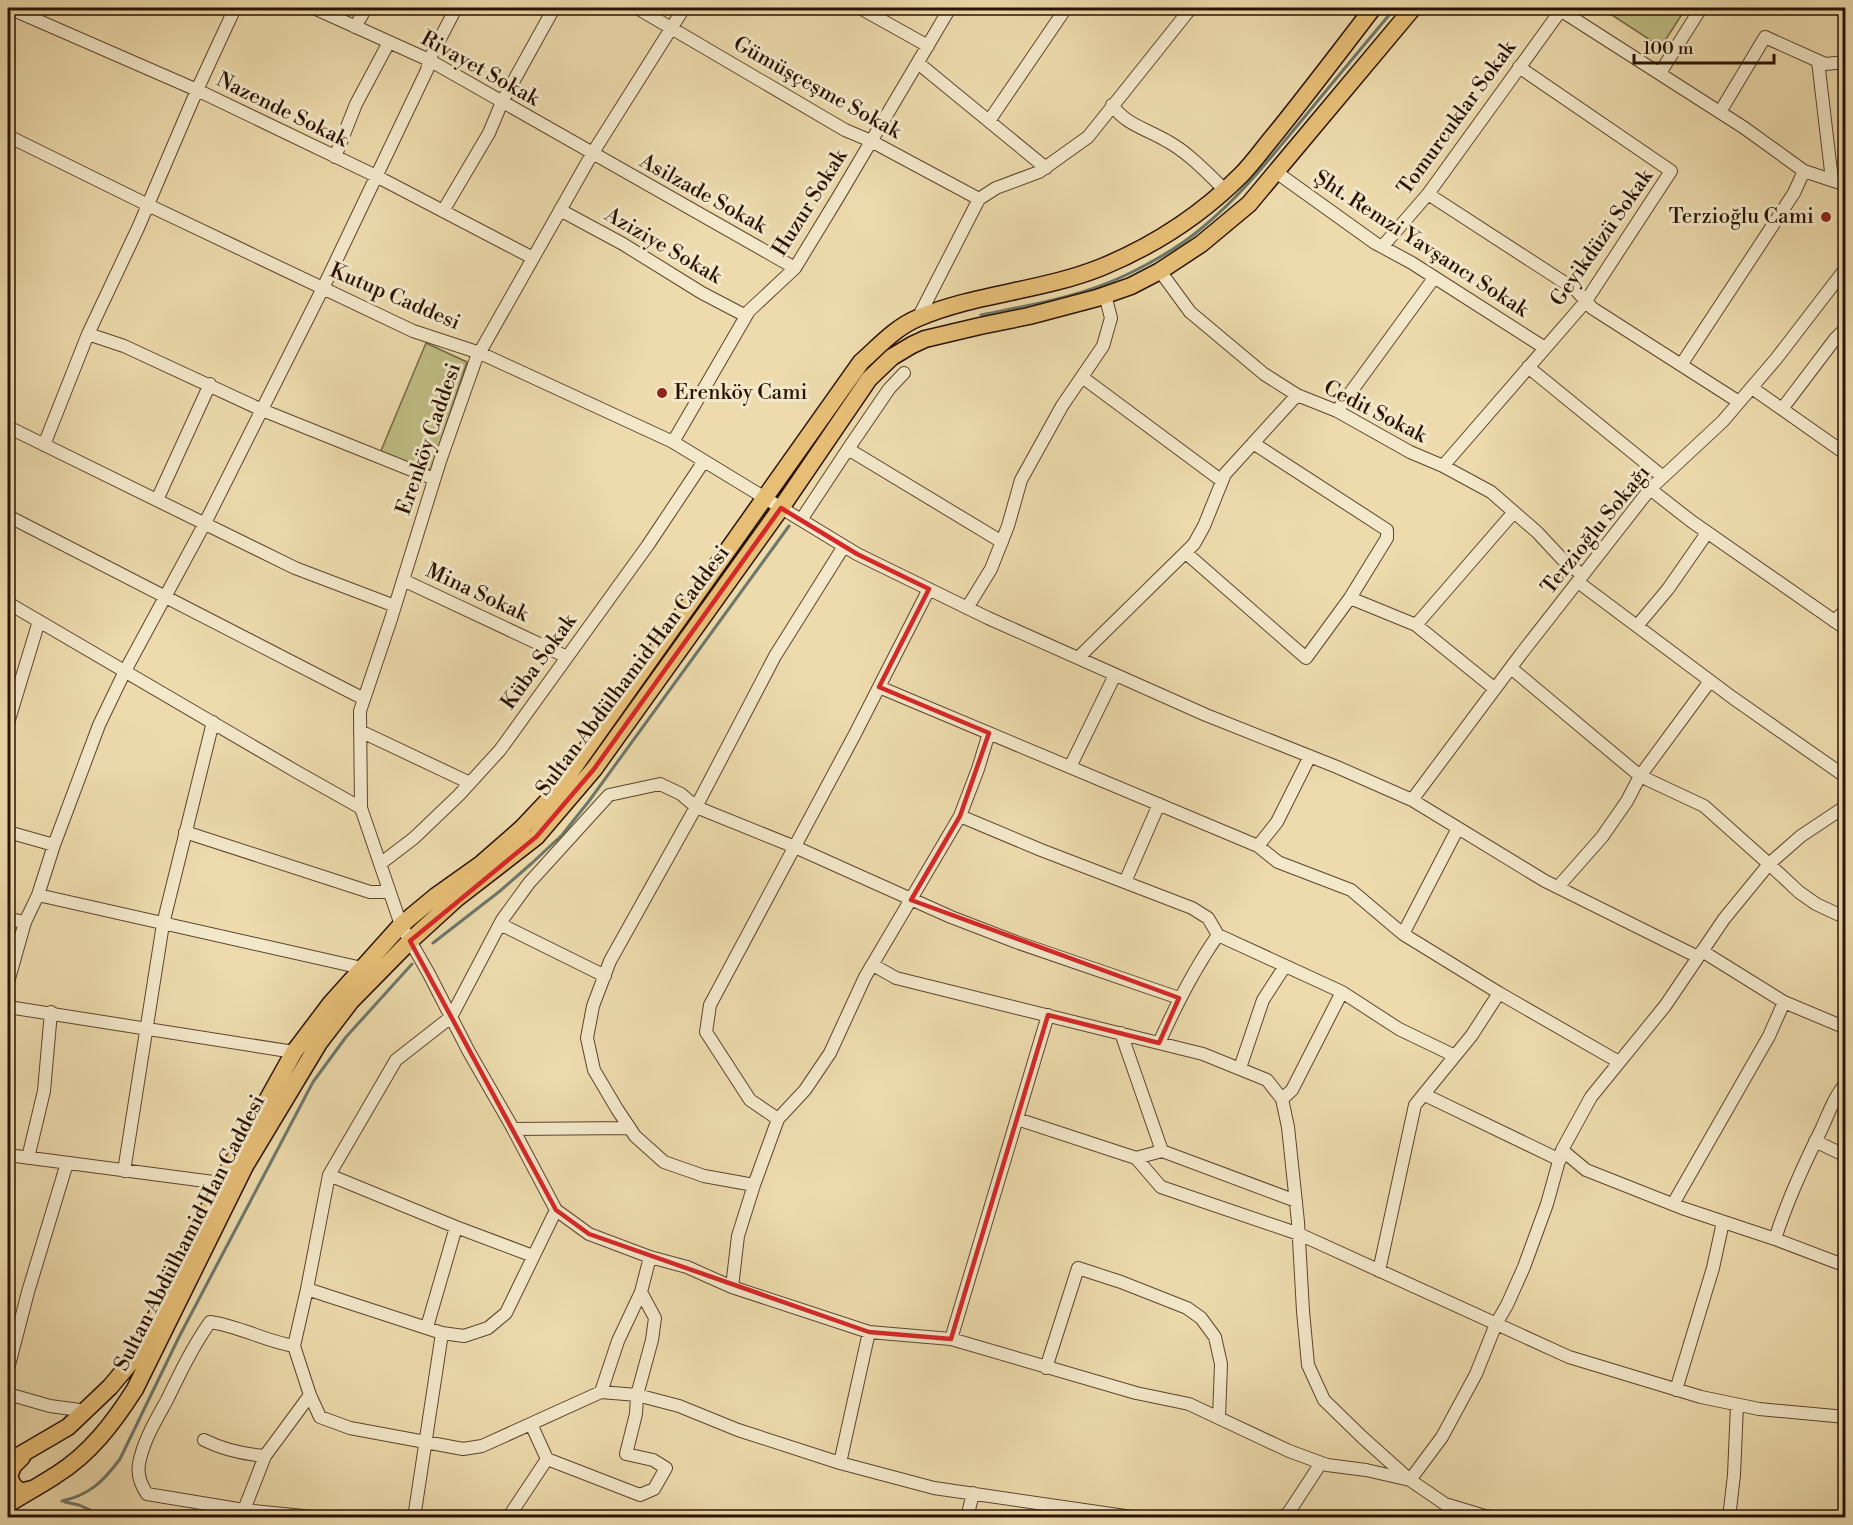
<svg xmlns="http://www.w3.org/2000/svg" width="1853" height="1525" viewBox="0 0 1853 1525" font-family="'Libre Bodoni',serif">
<rect width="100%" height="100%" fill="#eddbad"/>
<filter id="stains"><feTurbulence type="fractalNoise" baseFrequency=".00333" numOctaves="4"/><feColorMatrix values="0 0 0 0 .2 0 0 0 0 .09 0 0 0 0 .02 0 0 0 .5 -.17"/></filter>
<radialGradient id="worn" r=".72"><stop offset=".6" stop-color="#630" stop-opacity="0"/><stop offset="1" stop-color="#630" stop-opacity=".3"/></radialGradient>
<!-- green -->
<path fill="#bfbe85" stroke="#746844" stroke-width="1.5" d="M1601,8H1686L1661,47Z
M426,343L467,362L431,470L380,453Z"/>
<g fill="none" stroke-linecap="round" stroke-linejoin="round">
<!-- stream -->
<path stroke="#6d776a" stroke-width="3" d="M981,315C1030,305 1080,297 1126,275C1153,262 1180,247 1203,227C1241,196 1271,157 1302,120C1333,82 1364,45 1395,8
M433,943L500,891L532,863L562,835L589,801L789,526
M62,1501C89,1495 103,1482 120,1459L179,1337L313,1082L346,1037L412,964
M65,1502L79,1505L108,1518"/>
<defs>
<path id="minor" d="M9,8L197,90L376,176L533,258
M314,8L429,60L795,268
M637,8L845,130L871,141L979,199
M684,8L592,154L476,359L440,461L391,619L360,711L361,808L401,925L429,974L469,1052L511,1125L556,1210L589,1234L650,1257L687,1267L732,1287L869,1332L951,1339L1136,1393L1189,1404L1289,1451L1327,1465L1366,1470L1410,1480L1442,1437L1476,1374L1496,1324L1507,1305L1524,1267L1547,1204L1562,1150L1591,1097L1665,1006L1724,919L1769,864L1801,836L1846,806
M860,8L928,46
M1557,8L1743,127L1804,171L1846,185
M1841,8L1846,17
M355,27L366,8
M1818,61L1832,180
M918,63L1046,168
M1660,73L1701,8
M1112,105C1126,125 1147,129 1167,141C1189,153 1207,173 1225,190
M1720,112L1765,37L1825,64L1846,62
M989,121L1066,8
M8,136L148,205L413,331L480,353L673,442L857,554L988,618L1206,715L1337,767L1412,800L1545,881L1698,957
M335,157L356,104L389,42
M1276,172L1375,243L1412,263L1545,348
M1428,194L1576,290L1592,308L1739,402
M560,210L623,244L702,293L746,316
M443,211L489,133L502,102L554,8
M1382,247L1428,194L1561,10
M1160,271L1190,312L1264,374L1297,395L1337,411L1410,452L1443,466L1491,492L1537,532L1565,562L1583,575
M918,318L979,199L996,188L1039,172L1088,137L1191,8
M88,334L124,346L262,410L434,479
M1681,365L1794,193L1804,171
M1528,367L1663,477
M904,373L889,389L848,449L1002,542
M1082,377L1222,481
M1752,388L1846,454
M1782,409L1835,339L1846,328
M1337,411L1434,278
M8,427L295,568L395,606
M673,442L749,311L795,268L837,199L950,8
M44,445L88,334L138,228L197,90L235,8
M1443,466L1586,301L1671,171L1519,67
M1650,489L1691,521L1846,629
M157,500L210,384
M8,516L364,699
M801,520L848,449
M1186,553L1306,658L1350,598L1387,538V530L1253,443
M403,580L567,657
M1578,582L1733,698L1846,777
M1350,598L1416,625L1495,689
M8,603L297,772L361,808
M967,608L991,569L1008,526L1021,480L1062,406L1103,346L1111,318L1105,295
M1834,621L1846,610
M1416,625L1514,512
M1637,626L1668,589L1707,533
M1078,658L1194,544L1204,526L1225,474L1297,395
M1511,668L1640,776L1704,806L1769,864L1799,892L1816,904L1846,918
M879,687L1258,846L1278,862L1351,890L1403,934L1499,993L1619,1062
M8,723L39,621
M360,731L470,783
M1070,767L1115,675
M1412,800L1521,654L1650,489L1723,421L1776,359L1846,268
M960,816L1041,850L1192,908L1208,918L1218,935L1342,992L1399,1029L1455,1056
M8,832L54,845
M185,832L370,892H389
M1258,846L1277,822L1310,756
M380,864L414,838L459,795L500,750L648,545L704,461
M1125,882L1159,804
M1558,887L1602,837L1627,801L1640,776L1710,681
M38,895L362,968
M8,919L25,922
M500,924L605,976
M1403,934L1458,828
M1702,951L1784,1002L1846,1028
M873,965L896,978L1203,1054L1267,1080L1282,1099L1288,1127L1298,1222L1303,1311L1308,1365L1324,1400L1362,1437L1410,1480L1445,1504L1485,1516L1499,1518
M8,982L25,922L38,895L54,845L99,725L125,671L205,523L323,288L427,70L429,60L456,8
M8,1007L294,1052
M1121,1033L1162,1151
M1159,1043C1176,1005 1194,969 1218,935
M1240,1068L1263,1000L1285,966
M1425,1095L1560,1160
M1282,1099L1292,1090L1342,992
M778,1119L750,1100L706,1032L710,1005L855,734L929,589
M1017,1119L1136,1158L1162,1151L1296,1201
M514,1129L630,1128
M1815,1141L1846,1156
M1562,1150L1586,1170L1682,1208L1775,1239L1846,1266
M8,1155L221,1183
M28,1158L44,1091L51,1012
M1136,1158L1161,1187L1299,1234L1569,1357L1701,1397L1759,1409L1846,1417
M124,1171L163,924L213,722
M329,1175L456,1227L533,1256
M754,1185L704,1176L664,1162L635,1136L617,1109L594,1070L587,1038L593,1006L610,961L696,807L775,656L844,546
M1673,1204L1769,1036L1784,1002
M1775,1239C1787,1201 1804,1164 1822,1128C1829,1112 1835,1096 1846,1083
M1379,1271L1415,1105L1472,1035L1499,993
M732,1287L738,1236L754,1185L778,1119L805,1090L830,1053L865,977L960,816L978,769L989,733
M307,1289L442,1333L464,1336L488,1328L506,1313L556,1210
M427,1327L456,1227
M869,1332L840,1463L934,1488L1139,1518
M951,1339L1048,1015
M294,1346C265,1341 239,1326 210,1322C193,1346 180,1373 167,1400C156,1420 143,1441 139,1464C137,1475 141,1485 147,1494L244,1510L323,1518
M1046,1368L1078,1268L1121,1282L1187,1308L1201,1318L1215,1337L1221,1364L1219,1418
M8,1369L28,1292L67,1163
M1676,1390L1713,1268L1723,1222
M601,1392L618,1341L641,1292L650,1257
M8,1394L50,1406L87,1411
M531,1424L547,1459L640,1495L654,1489L666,1468L653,1460L626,1454L636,1414L637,1395L652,1340L655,1318L641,1292
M204,1440C224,1450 243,1454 265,1456
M840,1463L738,1430L679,1406L637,1395L601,1392L482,1446L463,1449L350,1428L320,1417L310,1395L294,1346L307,1289L329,1175L396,1060L451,1017L502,920L529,883L609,795L660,784L681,794L696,807L795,847L951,917L1016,942L1179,998
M244,1510L265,1456L310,1395
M414,1518L442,1333
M508,1518L547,1459
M967,1518L973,1493
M1281,1518L1289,1512L1321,1463
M1729,1518L1734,1475L1737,1405"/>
<path id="major" d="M22,1457L13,1466L9,1477L13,1485L20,1492L32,1489
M8,1462L68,1427L110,1387L131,1362L161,1307L221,1183L294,1052L331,1003L401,925L436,896L481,864L522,828L557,791L861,362C879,346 896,327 918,318C977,293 1043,291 1102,267C1153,246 1202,214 1241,175C1254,162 1264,147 1276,133C1309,92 1341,50 1373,8
M8,1504C24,1494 41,1485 56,1475C90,1454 114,1422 135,1389L245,1166L319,1043L351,1001L410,941L456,899L536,837L594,769L781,508L869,379L892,357L912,345L925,339L980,326L1029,316L1097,298L1131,286L1160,271L1201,244L1249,204L1413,8"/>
</defs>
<!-- minor casing -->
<use href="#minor" stroke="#5b442d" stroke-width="14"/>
<!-- major casing -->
<use href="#major" stroke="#2a1202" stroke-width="19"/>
<!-- minor -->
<use href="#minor" stroke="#f3e8ca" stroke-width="12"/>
<!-- major -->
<use href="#major" stroke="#e6be76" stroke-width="16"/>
</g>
<!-- marked area -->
<path fill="none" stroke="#d62828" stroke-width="4.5" stroke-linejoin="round" d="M781,508L857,554L929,589L879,687L989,733L960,816L911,900L1179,998L1159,1043L1048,1015L951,1339L869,1332L589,1234L556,1210L410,941L536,837L594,769Z"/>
<!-- markers -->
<g fill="#8f2418" stroke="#f3e8ca" stroke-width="2">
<circle cx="1826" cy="217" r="6"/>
<circle cx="662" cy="393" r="6"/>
</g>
<g text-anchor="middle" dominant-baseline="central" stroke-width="6" stroke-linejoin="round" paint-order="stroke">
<!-- street labels -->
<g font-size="21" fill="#2a1202" stroke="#f3e8ca">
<text transform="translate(480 69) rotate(29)">Rivayet Sokak</text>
<text transform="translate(817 88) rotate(29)">Gümüşçeşme Sokak</text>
<text transform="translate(282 110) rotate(26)">Nazende Sokak</text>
<text transform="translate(1457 118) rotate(-54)">Tomurcuklar Sokak</text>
<text transform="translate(703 194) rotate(29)">Asilzade Sokak</text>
<text transform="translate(810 203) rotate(-58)">Huzur Sokak</text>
<text transform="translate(1602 238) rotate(-55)">Geyikdüzü Sokak</text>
<text transform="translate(1421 244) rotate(33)">Şht. Remzi Yavşancı Sokak</text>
<text transform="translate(663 246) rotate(30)">Aziziye Sokak</text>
<text transform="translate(395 297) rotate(23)">Kutup Caddesi</text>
<text transform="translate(1375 412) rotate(27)">Cedit Sokak</text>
<text transform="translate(429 439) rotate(-71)">Erenköy Caddesi</text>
<text transform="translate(1596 530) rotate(-51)">Terzioğlu Sokağı</text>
<text transform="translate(477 593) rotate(25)">Mina Sokak</text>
<text transform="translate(539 662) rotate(-54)">Küba Sokak</text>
<text transform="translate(633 671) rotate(-53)">Sultan Abdülhamid Han Caddesi</text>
<text transform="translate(190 1233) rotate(-63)">Sultan Abdülhamid Han Caddesi</text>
</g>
<!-- poi labels -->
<g font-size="21" fill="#2a1202" stroke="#f3e8ca" text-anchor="end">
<text x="1814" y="217">Terzioğlu Cami</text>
<text x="674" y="393" text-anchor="start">Erenköy Cami</text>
</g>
</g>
<!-- margin -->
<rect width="1853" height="1525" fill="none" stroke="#eddbad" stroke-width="30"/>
<rect x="9" y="9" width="1835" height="1507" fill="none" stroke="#2a1202" stroke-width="3"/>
<rect x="15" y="15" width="1823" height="1495" fill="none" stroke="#2a1202" stroke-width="1.5"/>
<!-- scale -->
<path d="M1634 54v9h140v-9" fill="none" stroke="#2a1202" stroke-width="3"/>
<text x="1643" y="54" font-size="18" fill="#2a1202" stroke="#f3e8ca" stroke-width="4.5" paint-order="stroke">100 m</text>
<rect width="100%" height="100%" filter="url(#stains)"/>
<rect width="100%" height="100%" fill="url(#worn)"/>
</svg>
